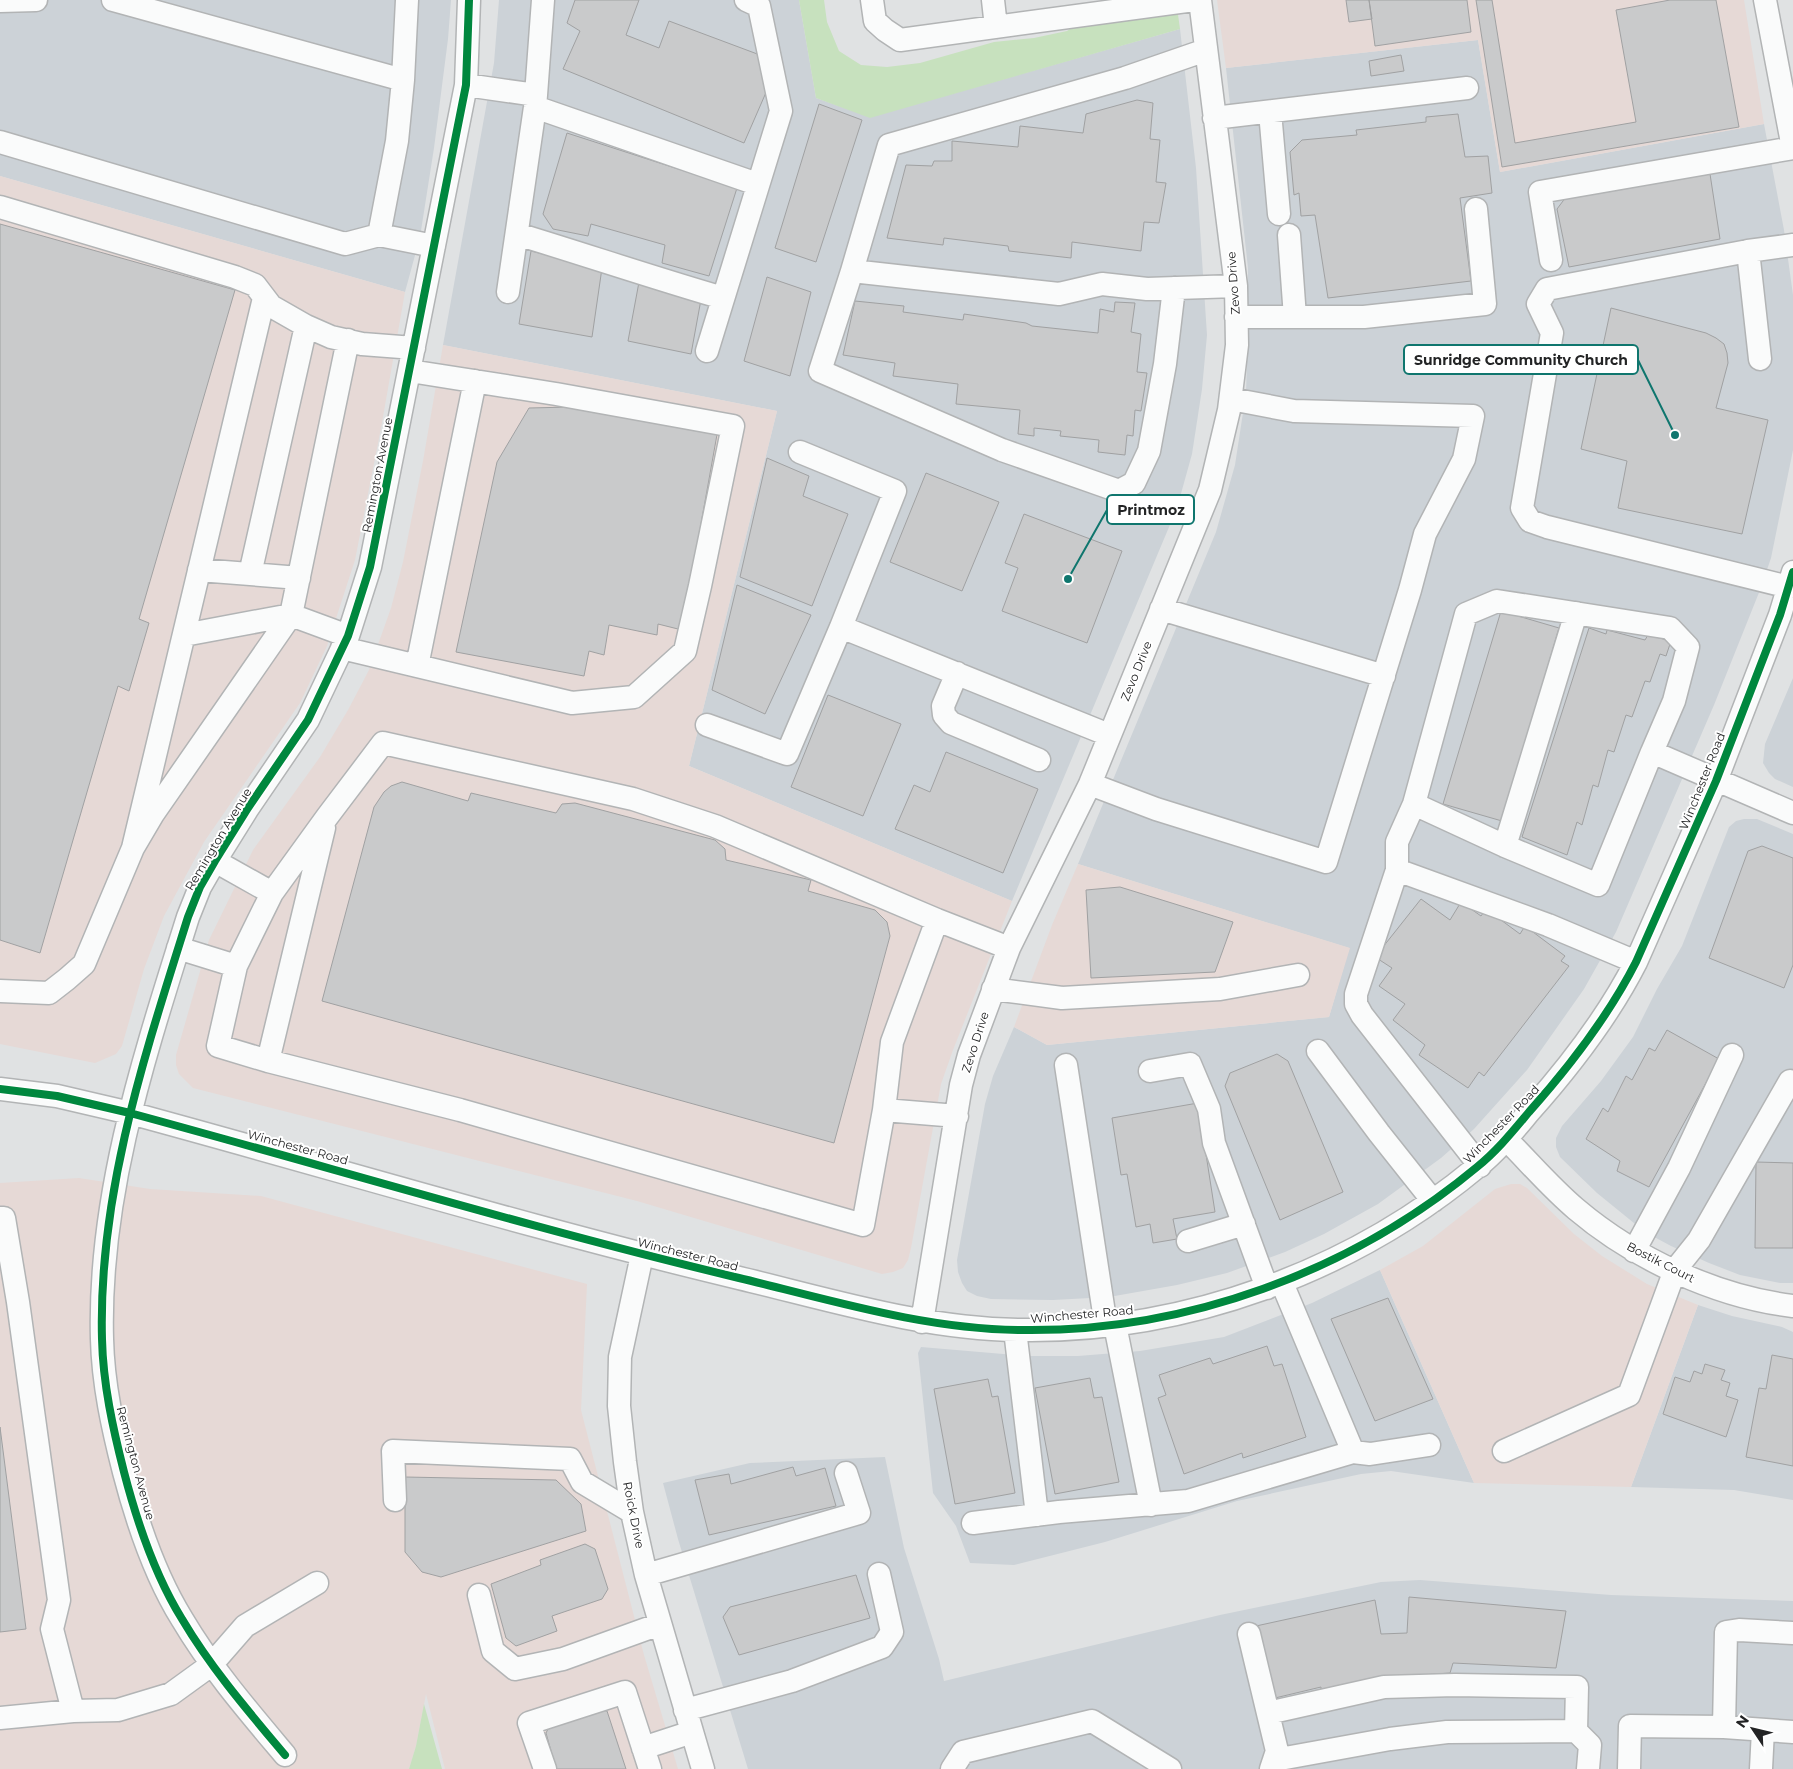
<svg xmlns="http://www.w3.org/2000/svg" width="1793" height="1769" viewBox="0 0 1793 1769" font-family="Montserrat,sans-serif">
<rect width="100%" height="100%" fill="#e0e2e3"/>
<!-- built -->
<path fill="#ccd2d7" d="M0,0H451L448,39L434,148L420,237L405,292L0,176Z
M499,0H799L816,98L870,117L1180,29L1196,168L1207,335L1202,389L1192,454L1177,508L1012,901L689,766L777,411L443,345L494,63Z
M1478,40L1500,172L1764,124L1784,230L1793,295V450L1771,558L1760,590L1714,705L1616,932L1584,989L1527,1070L1474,1129L1441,1158L1378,1204L1324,1234L1285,1252L1227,1273L1177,1285L1109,1297L1053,1300L991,1299L977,1296L967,1291L962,1283L958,1272L957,1260L985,1104L993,1076L1014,1027L1047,1045L1329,1017L1349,948L1078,864L1216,532L1235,465L1246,393L1248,328V268L1226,68Z
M1793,678V787L1775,779L1769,773L1763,763L1765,744Z
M1744,819H1757L1793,834V1283H1780L1740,1275L1709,1263L1671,1246L1645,1232L1597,1193L1560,1157L1556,1147V1138L1562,1126L1601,1081L1633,1037L1657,989L1682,946L1729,827L1736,821Z
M1380,1270L1474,1483L1391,1471L1361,1474L1237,1501L1105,1542L1014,1565L970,1563L956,1526L933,1493L918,1353L921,1347L1027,1356H1078L1140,1351L1224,1337L1312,1303Z
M1698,1305L1732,1316L1782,1327L1793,1332V1500L1734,1490L1631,1487Z
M885,1457L904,1548L939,1659L944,1681L1220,1615L1381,1582L1420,1580L1611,1595L1793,1601V1769H748L678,1539L663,1483L750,1463Z"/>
<!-- industrial -->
<path fill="#e6d9d6" d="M1217,0H1744L1764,124L1500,172L1478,40L1226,68Z
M0,176L405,292L381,428L355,560L327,646L300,703L204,842L164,916L144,969L122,1046L116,1054L95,1063L0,1044Z
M443,345L777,411L689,766L1012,901L953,1050L941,1084L911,1248L908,1260L903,1268L893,1272L882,1274L637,1201L193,1088L179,1074L176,1065V1055L209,940L253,850L320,757L348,710L369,670L391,608L403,562L423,461Z
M1078,864L1350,948L1329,1017L1047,1045L1014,1027L1052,925Z
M79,1178L150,1189L261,1196L587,1284L581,1410L644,1655L678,1769H445L426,1694L416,1746L409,1769H0V1183Z
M1511,1184H1520L1527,1188L1574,1234L1602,1256L1647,1284L1698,1305L1631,1487L1474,1483L1380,1270L1423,1246L1495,1189Z"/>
<!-- green -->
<path fill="#c7e1be" d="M799,0H824L827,22L839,51L861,65L887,67L920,63L994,42L1034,38L1067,31L1093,13L1104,0H1176L1180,29L870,118L816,98Z
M424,1704L442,1769H409L416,1746Z"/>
<!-- building -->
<path fill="#c9cacb" stroke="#a0a1a2" d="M575,0H639L626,35L659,48L669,21L768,58L771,81L744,143L563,69L580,31L567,23Z
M1346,0H1369L1372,19L1349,22Z
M1369,0H1467L1471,32L1375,46Z
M1476,0H1492L1515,143L1636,122L1616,10L1670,0H1716L1739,127L1502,167Z
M1401,55L1404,71L1371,76L1369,61Z
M1137,100L1153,103L1150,139L1160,140L1156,182L1166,183L1159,223L1144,222L1141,251L1072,242L1071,258L1009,251L1008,246L944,238L943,245L887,238L906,165L932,166L934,161H952V141L1018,147L1020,126L1083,133L1086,114Z
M819,104L862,120L816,262L775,248Z
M1458,114L1465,157L1488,156L1492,193L1460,198L1471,281L1328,298L1315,215L1301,216L1299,193L1294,195L1290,152L1302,140L1357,135L1356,130L1426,122V117Z
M567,133L737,188L709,276L662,263L665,245L591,224L588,236L553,229L543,214Z
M1710,174L1720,239L1569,267L1557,209L1566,197Z
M0,224L235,290L139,619L149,623L129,691L118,686L40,953L0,940Z
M531,251L602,268L592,337L519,324Z
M767,277L811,292L790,376L744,361Z
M639,282L702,294L691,354L628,341Z
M855,301L904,306L903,312L963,320L964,314L1026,323L1032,326L1098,333L1100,309L1114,312L1115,302L1135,303L1131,332L1141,334L1137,372L1147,373L1141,411L1135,410L1133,436L1127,435L1125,455L1098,452L1099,440L1060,436L1061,431L1034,428V436L1018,434L1020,410L956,404L958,384L893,376L895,363L843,355Z
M1611,308L1706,333L1716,338L1724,344L1727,353L1728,363L1716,408L1768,420L1742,534L1618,508L1627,461L1581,449Z
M612,406L718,429L682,630L658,624L657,635L609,625L604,655L589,651L584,676L456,652L497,462L529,408Z
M767,458L809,476L803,496L848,514L812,606L740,577Z
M926,473L999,502L962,591L890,562Z
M1024,514L1122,551L1087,643L1002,611L1018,568L1005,563Z
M737,585L811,615L765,714L712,690Z
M1501,611L1559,628L1502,821L1443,804Z
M1589,628L1606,634L1607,630L1645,640L1648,635L1671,641L1666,656L1660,654L1650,682L1645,681L1632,717L1626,715L1614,752L1608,750L1598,787L1593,785L1582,825L1577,822L1567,855L1522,837Z
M828,695L901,724L863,816L791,787Z
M946,752L1038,789L1003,873L895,829L914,785L930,792Z
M402,782L468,801L471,793L556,813L562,804L575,803L715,840L725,849L726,860L811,880L808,891L875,910L887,922L890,936L834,1143L322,1001L374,807L384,792L391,786Z
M1762,846L1793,858V965L1784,988L1709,958L1748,851Z
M1120,887L1233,922L1215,972L1091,978L1086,890Z
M1421,899L1450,920L1461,902L1481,916L1486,909L1520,934L1525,926L1565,956L1561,961L1569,966L1484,1076L1479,1072L1468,1088L1419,1055L1425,1045L1393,1020L1405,1004L1379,986L1392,968L1375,957Z
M1667,1030L1719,1059L1649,1187L1617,1171L1620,1161L1586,1139L1603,1108L1608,1112L1626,1076L1632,1080L1649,1048L1655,1051Z
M1277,1054L1288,1061L1343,1192L1280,1220L1225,1086L1230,1073Z
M1198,1103L1215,1212L1173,1219L1177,1239L1153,1243L1150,1224L1136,1227L1127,1174L1121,1175L1112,1118Z
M1756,1162L1793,1163V1248H1755Z
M1388,1298L1433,1399L1375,1421L1331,1319Z
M1267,1346L1274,1366L1282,1364L1306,1437L1243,1458L1242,1453L1184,1474L1158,1398L1166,1395L1159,1375L1210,1358L1213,1364Z
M1772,1355L1793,1359V1466L1746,1457L1759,1388L1766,1389Z
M1705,1364L1725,1370L1721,1380L1730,1383L1726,1396L1738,1400L1726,1437L1663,1414L1675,1377L1690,1382L1694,1371L1702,1374Z
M1090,1378L1094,1398L1102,1397L1119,1482L1055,1494L1035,1388Z
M988,1379L992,1397L998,1396L1015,1493L955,1504L934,1389Z
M0,1427L26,1629L0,1632Z
M793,1467L796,1476L825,1468L836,1506L709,1535L695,1480L729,1474L731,1484Z
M405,1477L556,1480L581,1504L586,1531L441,1577L422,1572L405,1552Z
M585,1544L595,1549L608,1589L602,1599L552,1616L557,1631L516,1646L506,1638L491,1584L541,1565L540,1560Z
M856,1575L870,1618L739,1655L723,1617L730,1607Z
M1409,1597L1566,1611L1556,1668L1453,1663L1450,1673L1394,1677L1321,1692V1687L1275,1698L1256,1626L1375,1600L1381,1634L1407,1633Z
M595,1709L607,1711L626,1769H556L546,1733L550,1725Z"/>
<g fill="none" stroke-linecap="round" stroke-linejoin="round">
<defs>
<path id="minor" d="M113,0L403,80
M407,0L403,80L397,141L379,235L434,246
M872,0L875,21L885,30L900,40L1194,0
M993,0L996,27
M1765,0L1793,148
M0,1L36,0
M466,85L536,95L543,0
M535,107L757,184
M1270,112L1279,214
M1214,118L1467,88
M0,142L345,244L379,235
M0,207L235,277L255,285L271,306L306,326L331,337L362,344L414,348
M517,234C586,255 654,278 723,298
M1289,235L1295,317
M1748,251L1793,245
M1551,260L1540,192L1793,148
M852,271L889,145L1125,78L1206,50
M1174,288L1165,364L1149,451L1134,483L1119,491L1002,450L820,371L852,271L1059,294L1102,284L1147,289L1236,286
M508,292L535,107L536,95
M1236,317H1364L1485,304L1476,209
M707,351L781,111L759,6L746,0
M1760,359L1748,251L1547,289L1538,304L1552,333L1522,508L1530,521L1547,527L1789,587
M199,570L299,578
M250,574L306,326
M1161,609L1384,676
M841,627L1109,735
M184,635L291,615L348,340
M342,648L572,703L634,697L685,651L700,586L733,426L556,394L410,371
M417,666L475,381
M957,673L943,706L944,715L951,723L1039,760
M707,725L787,754L841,627L895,491L800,452
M1652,752L1674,701L1688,647L1670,628L1497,601L1466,614L1414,804L1505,846L1598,885L1652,752L1793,813
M1090,784L1156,809L1326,862L1410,590L1425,534L1464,459L1473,416L1294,411L1231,399
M1505,846L1576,613
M133,848L264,298
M215,861L272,893
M1397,870V842L1414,804
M178,948L236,966
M993,989L1062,998L1220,989L1298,975
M0,991L49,993L67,979L84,964L133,848L153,814L291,615L348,636
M1318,1051L1379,1133L1433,1201
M268,1061L324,828
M1066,1065L1106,1326
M1150,1071L1190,1064L1209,1109L1214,1143L1267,1288
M0,1089L57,1096L130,1113C333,1168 534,1229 739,1278C831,1300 924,1329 1019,1330C1184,1333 1351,1272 1477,1167C1497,1151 1513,1131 1529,1112C1570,1066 1608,1017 1636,962L1716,781L1780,615L1793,572
M884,1110L892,1042L937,920
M957,1116L884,1110L863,1225L460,1110L268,1061L218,1046L236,966L272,893L327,817L383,743L633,799L715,826L937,920L1009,948
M1506,1139C1529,1162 1551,1188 1576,1209C1635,1259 1717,1297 1793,1306
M1480,1166L1362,1015L1356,1004V994L1397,870L1548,925L1636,962
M0,1218H4L18,1302L59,1600L52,1629L73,1711
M1188,1241L1244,1224
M1634,1251L1679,1168L1732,1055
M642,1255L620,1357L619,1406L625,1462L632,1512L646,1575L703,1769
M1282,1283L1353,1452
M922,1322L961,1085L969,1055L1009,948L1090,784L1210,490L1229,410L1237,345L1236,286L1200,0
M1115,1325L1151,1505
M1015,1330L1037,1515
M1504,1451L1629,1395L1675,1270L1699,1240L1790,1081
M395,1500L393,1451L570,1459L582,1482L632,1512
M973,1523L1059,1512L1188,1501L1353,1452L1370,1454L1429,1445
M646,1575L859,1513L846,1473
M479,1595L493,1651L515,1669L563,1659L660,1624
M1793,1633L1739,1630L1726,1632L1724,1727L1793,1732
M1249,1634L1277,1751L1271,1769
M685,1710L792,1681L882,1647L892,1632L879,1574
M1268,1713L1384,1687L1455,1685L1577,1687L1576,1731L1590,1745L1588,1769
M0,1718L73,1711L118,1710L171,1694L211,1665L245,1626L317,1583
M643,1748L692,1732
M285,1755C248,1711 211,1668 182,1619C154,1574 137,1522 124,1472C113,1429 103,1384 102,1339C98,1194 145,1054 188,917L200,887L215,861L248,808L308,720L348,636L370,567L466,85L469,0
M1274,1760L1390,1739L1447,1732L1576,1731
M545,1769L529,1723L625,1692L650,1769
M952,1769L963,1752L1092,1721L1170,1769
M1629,1769L1630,1726L1724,1727
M1761,1769L1763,1730"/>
</defs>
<!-- minor casing -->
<use href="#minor" stroke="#b2b4b5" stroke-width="25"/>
<!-- minor -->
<use href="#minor" stroke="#fafbfb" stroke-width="22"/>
<defs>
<path id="cycleway" d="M0,1089L57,1096L130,1113C333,1168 534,1229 739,1278C831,1300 924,1329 1019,1330C1184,1333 1351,1272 1477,1167C1497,1151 1513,1131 1529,1112C1570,1066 1608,1017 1636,962L1716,781L1780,615L1793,572
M285,1755C248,1711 211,1668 182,1619C154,1574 137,1522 124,1472C113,1429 103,1384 102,1339C98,1194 145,1054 188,917L200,887L215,861L248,808L308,720L348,636L370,567L466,85L469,0"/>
</defs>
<!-- cycleway casing -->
<use href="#cycleway" stroke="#fff" stroke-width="11"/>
<!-- cycleway -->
<use href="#cycleway" stroke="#00873e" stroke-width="8"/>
</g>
<g text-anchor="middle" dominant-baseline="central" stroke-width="4" stroke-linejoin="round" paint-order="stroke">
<!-- street labels -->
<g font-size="12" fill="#232425" stroke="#fff">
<text transform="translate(1233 283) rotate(-94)">Zevo Drive</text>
<text transform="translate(377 475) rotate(-79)">Remington Avenue</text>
<text transform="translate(1136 671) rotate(-68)">Zevo Drive</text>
<text transform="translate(1702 781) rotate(-68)">Winchester Road</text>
<text transform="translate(218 839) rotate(-59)">Remington Avenue</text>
<text transform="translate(975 1042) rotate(-72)">Zevo Drive</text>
<text transform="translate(1501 1124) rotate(-46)">Winchester Road</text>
<text transform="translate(298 1147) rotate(15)">Winchester Road</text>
<text transform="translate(688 1254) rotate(14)">Winchester Road</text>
<text transform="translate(1661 1262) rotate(27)">Bostik Court</text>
<text transform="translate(1082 1314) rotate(-5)">Winchester Road</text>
<text transform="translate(136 1463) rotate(75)">Remington Avenue</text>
<text transform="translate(634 1515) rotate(79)">Roick Drive</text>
</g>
</g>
<!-- callouts -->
<path fill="none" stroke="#0f766e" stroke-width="2" d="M1675 435L1638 360M1068 579L1107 510"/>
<g fill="#0f766e" stroke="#fff" stroke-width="2">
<circle cx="1675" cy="435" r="5"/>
<circle cx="1068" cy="579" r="5"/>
</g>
<g fill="#fff" stroke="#0f766e" stroke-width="2">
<rect x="1404" y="345" width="234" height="29" rx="5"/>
<rect x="1107" y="495" width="87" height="29" rx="5"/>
</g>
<g font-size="14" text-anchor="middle" font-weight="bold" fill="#232425">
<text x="1521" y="365">Sunridge Community Church</text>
<text x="1151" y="515">Printmoz</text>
</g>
<!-- north arrow -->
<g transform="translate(1753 1729) rotate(305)" stroke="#ffffff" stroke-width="4" paint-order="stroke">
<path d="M0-4L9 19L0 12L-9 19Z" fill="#232425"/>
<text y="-8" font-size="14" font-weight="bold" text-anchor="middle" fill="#232425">N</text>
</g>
</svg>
